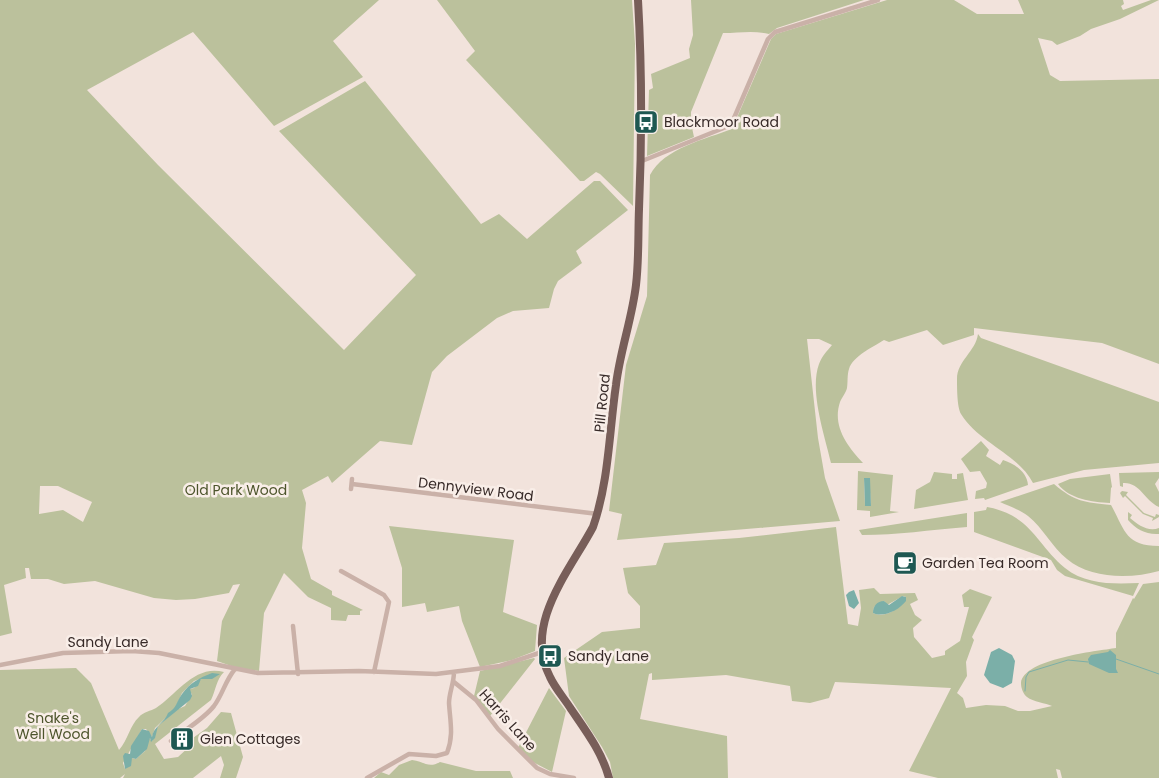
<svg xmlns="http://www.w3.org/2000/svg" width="1159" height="778" viewBox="0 0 1159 778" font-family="Poppins,sans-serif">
<rect width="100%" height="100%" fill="#f2e3dc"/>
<!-- green -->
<path fill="#bbc19c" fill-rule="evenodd" d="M0,0H379L333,41L363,77L274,126L193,32L87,90L158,165L344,350L416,275L279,131L365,81L481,224L499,214L527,239L594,181H600L628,210L576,251L582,263L558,281L554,289L549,308L513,311L497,318L447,356L432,372L412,445L380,441L332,483L328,476L302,490L306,503L302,548L311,579L332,591V595L363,610L360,611V615H348L346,621L331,620V608L308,597L284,573L264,613L259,671L237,668L217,661L222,621L240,584L233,585L229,593L195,599L176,600L154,598L95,581L64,584L48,579H31L29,568H25L26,578L4,585L12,633L0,636ZM40,486H58L92,502L83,522L63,510L39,514Z
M437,0H632L635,44L633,206L600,174L596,172L584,181H580L466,60L475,51Z
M691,0H864L777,28L769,34C753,30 739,33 723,33L691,112V123L694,137L647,156L649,90L653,88L651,74L690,58L689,49L693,35Z
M887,0H954L977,14H1024L1018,0H1123L1124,4L1121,6L1123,10L1151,0H1159L1120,19L1091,29L1080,36L1057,45L1052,41L1038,38L1050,75L1060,81L1159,79V364L1102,343L974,328V335L943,345L927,330L889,342L884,340C873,347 853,356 849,369C847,375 848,382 847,388C846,393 842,397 840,402C832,426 847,446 863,463H831C825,436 809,391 819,364C822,356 827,351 832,345L819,339H807L818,438L825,478L840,521L617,540L622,514L609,511L626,365L647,296L650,175C664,148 706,139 732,129L771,39L776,34Z
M978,334L981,338L1159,402V463L1084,470L1033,483C1018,454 979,443 961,414C957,407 957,387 957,379C957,361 976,351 978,334Z
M981,441L989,450L986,456L1000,465L1003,460C1015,464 1027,472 1028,485L985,500L984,498L975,499L976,491L986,488L987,483L980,471L970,472L961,459Z
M858,471L893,475L890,511L899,512L870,517V511L857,510ZM869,478L871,506H865L864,479Z
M934,472L952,474V479H957V474L963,473L968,500L914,509L916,490L930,482Z
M1159,472V478L1155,484L1159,492V507C1144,500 1140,482 1123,483V487L1120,486L1119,473Z
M1110,474L1112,487L1111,488L1110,503C1092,502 1069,499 1058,484L1070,479Z
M1054,484C1075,502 1084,502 1111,505C1125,530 1125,546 1159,546V571C1131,579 1090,579 1067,559C1052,547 1043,528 1028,516C1020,510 1009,506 1000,502Z
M1122,491L1128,492L1126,495L1144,513L1155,517L1156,514L1159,515V517L1152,521L1153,518L1143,514L1125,496L1123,498L1120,493Z
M987,507C1031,515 1036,544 1065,568C1086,585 1114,584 1139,583L1133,596L1065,576L1057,570L1051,560L974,532V512L986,510Z
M1128,512L1132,515L1130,518C1138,525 1148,532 1159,528V534C1146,535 1136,529 1128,520Z
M967,513V527C929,530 898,535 862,535L859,530Z
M389,526L514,540L503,612L537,625L535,651L512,660L480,667L462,621L459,606L427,612L425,603L402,607V568Z
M836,527L848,624L858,626L861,608L859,590L874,588L880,594L915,593L918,600L910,604L915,615L922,620L913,628L914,637L932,658L945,655V651L960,641L969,607H964L962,595L970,589L992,597L972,637L974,640L966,662L967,676L957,693L963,698L966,708L986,705L1005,706L1018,711H1030L1052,706C1046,703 1033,702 1027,697C1023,694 1021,688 1021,683C1023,659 1097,651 1116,648V633L1133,598L1134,599L1143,584L1159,582V778H1062L1060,770L1056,769L1058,778H938L909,771L951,688L835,682L829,698L810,703L792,701L790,686L726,675L652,680V673L649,674L640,719L727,736L728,778H613L610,762L602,747L569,696L564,658L602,632L640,628V606L628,593L623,568L656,565L664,543L739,538ZM903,596L906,597C900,608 886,619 873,613L874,607L884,601L887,605Z
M534,658L535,659L490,716L474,696L480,671Z
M76,668L91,683L119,750C128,740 130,725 139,717C143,712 151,711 156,708C177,694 195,664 224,672C216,680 216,690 211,700L155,744L164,759L178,757L190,746V740L207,728L221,712L231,713L243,757L236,778H220L224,765L221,756L193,778H123L125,774L120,778H0V670ZM214,674L201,679L194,688L190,689L189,692L192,694L185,706L176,710L158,726L152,741L149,738L145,751L136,759L132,758L125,769L123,763L142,729H146L152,737L155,728L175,709L182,693L194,681Z
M549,688L566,711L552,772L531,761L518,748Z
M412,760C424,761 428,769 440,762L476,771H510L513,778H374L381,772L389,775L399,765Z"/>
<!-- water -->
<path fill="#7bafa8" d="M864,478H870L871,506H865Z
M854,590L859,603L854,609L849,606L846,595L849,592Z
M902,596L906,597V601C899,610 884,618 873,613C873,606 877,601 884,601L889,605Z
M999,648L1012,655L1015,661L1012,683L1003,688L990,683L984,675L991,652Z
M1110,650L1116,655V669L1118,673H1109L1089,664L1088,659L1091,655L1108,652Z
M212,673L220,674L212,679H201L198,686L190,689L192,696L190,700L158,726L155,738L151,742L150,738L147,749L136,759L132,758L131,766L125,769L123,756L125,753L130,754L131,746L142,729L149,731L152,737C153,727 165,722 168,713C177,708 176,702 182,694C190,683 199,678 212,673Z"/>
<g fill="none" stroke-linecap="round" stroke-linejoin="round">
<!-- stream -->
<path stroke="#7bafa8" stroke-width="1" d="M1116,659L1159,674
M1025,691L1026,677L1029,672L1068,660L1088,662"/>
<!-- street -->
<path stroke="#cab1a8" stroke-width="4.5" d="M642,161L731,125L768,39L775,32L878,0
M352,484L598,514
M351,489L352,479
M341,571L384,595L389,602L374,672
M293,626L298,674
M0,665L63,653L132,651L159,653L258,673L359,671L436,674L500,666L542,652
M454,682L476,700L498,729L537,768L550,774L574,778
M171,741C184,730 203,720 214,706C223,694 225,681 235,669
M367,778L409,754L436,756L447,753C454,735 450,721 449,703C449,693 454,683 454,672"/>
<!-- primary -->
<path stroke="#785e59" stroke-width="8" d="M609,778C602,752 586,731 571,709C564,698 555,688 550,677C523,624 569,572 593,527C609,481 609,433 616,385C620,351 632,319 636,285C639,260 638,234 639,209C642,139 642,70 638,0"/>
</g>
<!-- icons -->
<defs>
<symbol id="bus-square" viewBox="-11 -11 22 22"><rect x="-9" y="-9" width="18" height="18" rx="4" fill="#1e5852" stroke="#f9eee8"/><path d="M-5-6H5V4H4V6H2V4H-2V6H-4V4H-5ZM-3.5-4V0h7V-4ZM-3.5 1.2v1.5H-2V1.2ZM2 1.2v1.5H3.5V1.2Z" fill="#fff"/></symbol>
<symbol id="cafe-square" viewBox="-11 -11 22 22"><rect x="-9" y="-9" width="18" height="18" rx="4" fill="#1e5852" stroke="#f9eee8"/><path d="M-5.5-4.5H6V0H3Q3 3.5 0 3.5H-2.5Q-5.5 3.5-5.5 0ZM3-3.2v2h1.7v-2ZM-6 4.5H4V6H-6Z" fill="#fff"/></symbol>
<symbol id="building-square" viewBox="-11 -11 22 22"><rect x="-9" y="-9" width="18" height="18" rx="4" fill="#1e5852" stroke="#f9eee8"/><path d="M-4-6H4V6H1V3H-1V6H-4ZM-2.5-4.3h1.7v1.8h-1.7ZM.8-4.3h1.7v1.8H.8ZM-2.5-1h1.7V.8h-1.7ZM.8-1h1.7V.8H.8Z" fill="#fff"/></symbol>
</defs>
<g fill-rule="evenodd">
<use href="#bus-square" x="632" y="108" width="28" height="28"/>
<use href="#cafe-square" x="891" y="549" width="28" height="28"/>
<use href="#bus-square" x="536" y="642" width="28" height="28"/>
<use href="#building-square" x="168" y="725" width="28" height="28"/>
</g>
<g text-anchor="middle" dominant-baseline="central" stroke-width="5" stroke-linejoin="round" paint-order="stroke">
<!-- poi labels -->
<g font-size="14" fill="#372a28" stroke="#f9eee8" text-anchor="start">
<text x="664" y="122">Blackmoor Road</text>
<text x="922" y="563">Garden Tea Room</text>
<text x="568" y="656">Sandy Lane</text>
<text x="200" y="739">Glen Cottages</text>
</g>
<!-- street labels -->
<g font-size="14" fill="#372a28" stroke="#f9eee8">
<text transform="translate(602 403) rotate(-84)">Pill Road</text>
<text transform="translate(476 489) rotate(7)">Dennyview Road</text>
<text x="108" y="642">Sandy Lane</text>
<text transform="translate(508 720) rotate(48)">Harris Lane</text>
</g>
<!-- park labels -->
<g font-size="14" fill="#4d552c" stroke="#f9eee8">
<text x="236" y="490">Old Park Wood</text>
<text x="53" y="718">Snake's<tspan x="53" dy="16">Well Wood</tspan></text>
</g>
</g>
</svg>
